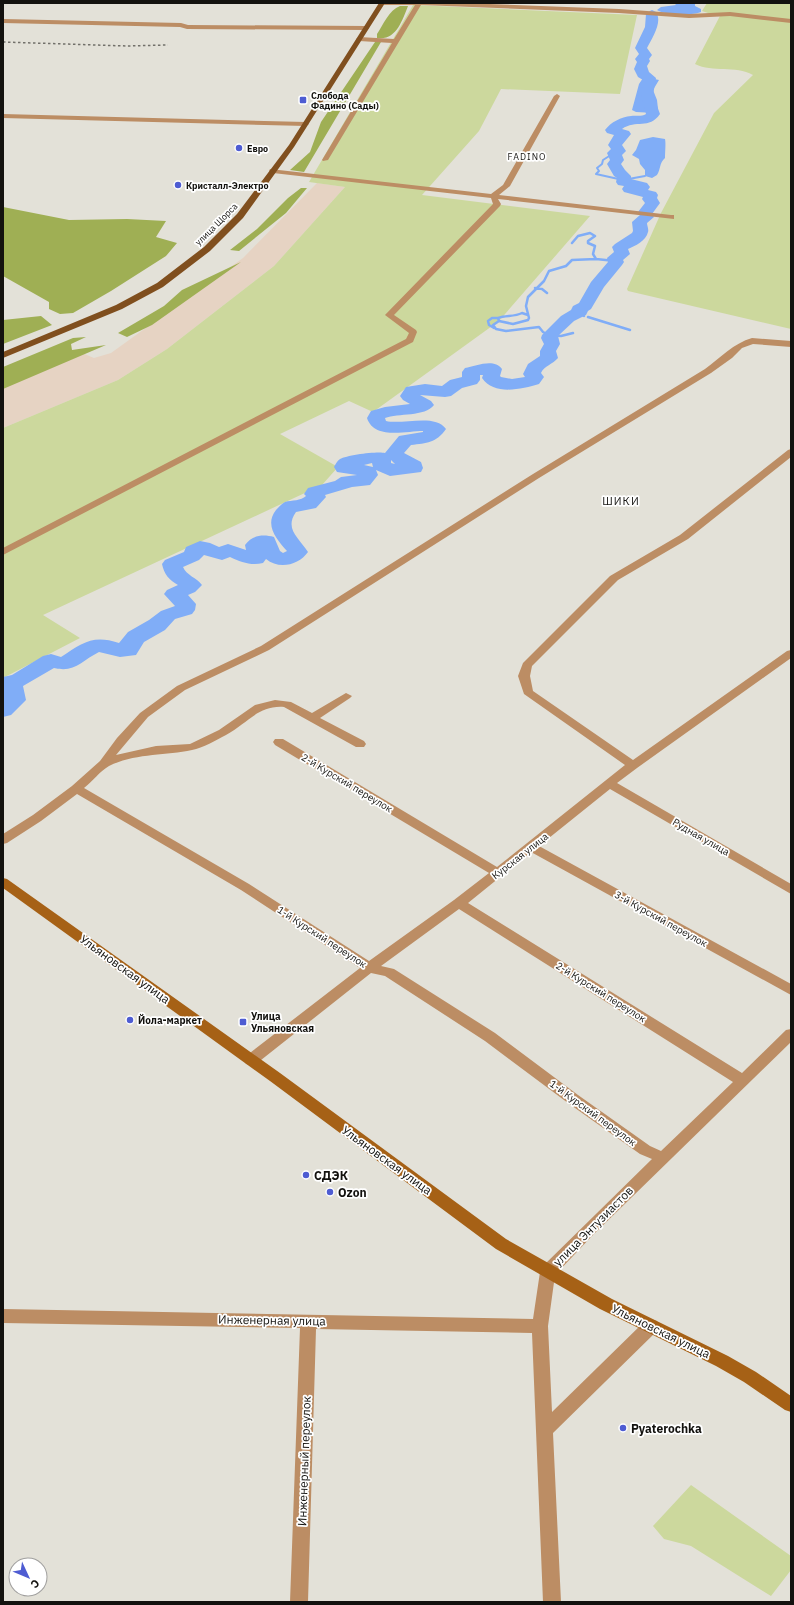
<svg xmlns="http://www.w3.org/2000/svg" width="794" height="1605" viewBox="0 0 794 1605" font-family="'IBM Plex Sans',sans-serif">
<rect width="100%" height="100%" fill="#e3e1d8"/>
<!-- industrial -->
<path fill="#e6d3c3" d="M317,183L345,187L274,266L167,349L118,380L3,428V386L82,353L94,358L111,353L243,258Z"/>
<!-- green -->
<path fill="#ccd89d" d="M707,3H791V329L628,291L627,289L661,213L714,113L753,75C735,65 713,73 695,64L721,14H711L702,11Z
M413,5L637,15L620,94L501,89L479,131L422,195L590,216L499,321L373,412L349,401L280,434L338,467L322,485L43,615L80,638L3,678V428L118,380L167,349L274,266L345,187L309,182Z
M691,1485L791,1556V1570L771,1596L691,1546L664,1539L653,1526Z"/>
<!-- forest -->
<path fill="#9faf54" d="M400,6H408C402,21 396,41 377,38V34C383,25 389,10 400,6Z
M375,42H381L304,172L290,170L310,152L321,122Z
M301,188H307L286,213L239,251L230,250L257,229L288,198Z
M3,207L69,220L127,219L166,221L156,237L177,243L166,256L111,291L73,313L60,314L49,309V302L3,276Z
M241,262L152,325L127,337L118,333L164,306L182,290Z
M41,316L52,325L3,344V320Z
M86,337L71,344L72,350L106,345L3,389V367L73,338Z"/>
<!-- water -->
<path fill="#80adf7" d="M674,3H695V6L701,9V12C693,16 664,15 657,10L661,7L676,5Z
M643,78H650L659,80L653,90L657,100L658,109L655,113L636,112L632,110L639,84Z
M653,137L665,139C666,143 665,153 665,158C659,163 661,169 657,175L652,178L645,176V170L640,164L639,159L632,155L636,150L640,140Z"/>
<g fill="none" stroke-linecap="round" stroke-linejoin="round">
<!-- stream-far1 -->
<path stroke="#80adf7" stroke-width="2" d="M614,153L603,160L602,164L597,168L599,171L596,174L623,180L645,176"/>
<!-- stream -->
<path stroke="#80adf7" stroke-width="2.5" d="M572,243L578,236L590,233L595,236L588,241V243L595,246L593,254L596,259L615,261
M535,288L542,289L547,293
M578,313L584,316
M588,317L630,330
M499,321L498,318C506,315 514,317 522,313L528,315
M494,328L489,325L488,321L492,318H498
M573,333L561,336L549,335L543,332L539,327L506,331L496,329L493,325L499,321L513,324L528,320L529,318L526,306L528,297L544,281L549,271L566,266L572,260L596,259"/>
<!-- river -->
<path fill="#80adf7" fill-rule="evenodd" d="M652,10L656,12C663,22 652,38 647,48L652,55L649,59L650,61L647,66L649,72L656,78L653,95L660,114C649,130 636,119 622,129L629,131L631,134L622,145L626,151L622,155L624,160L621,164L625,170L631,176V179L647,183L650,187L648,190L656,192L658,195L657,198L660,203L652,214L654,217L647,223C647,226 649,229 648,232C646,241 635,246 628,249L630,254L623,260L624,262L622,265L604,287L591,309L588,311L586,315L574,321L558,336L560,344L556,351L558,358C553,364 544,366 541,373L544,377L539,384C522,389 494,396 482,378L483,375H480V380L477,384L462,388L451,396L445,397L420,395L431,401L434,405C425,417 398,413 385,418L386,421C403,425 435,413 446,429C436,443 427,443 411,445L404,453L421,462L423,468L421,472L390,476L376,470L378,475L370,485L352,487L325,495L326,497L316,508L296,512C284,529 299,538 308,552C299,565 279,570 266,559L263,563C251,566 241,562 230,557L222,560L204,555L199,560L183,567C186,575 197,578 202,585L195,592L188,595L196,604L195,610L192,614L175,619L165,630L144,642L136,655L120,657L99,652C81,661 75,673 54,668L23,686L26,700L11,715L3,717V677L12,675L43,656L51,654L61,657C82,643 93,634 119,643L128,632L149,620L161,611L175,606L164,594L167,590L178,585C169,580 164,574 162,564L165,560L184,552L186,547L200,541L210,543L219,547L228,544L246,550L245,545C252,535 263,534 274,537L280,551L283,553L287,551C277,540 264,525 276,510C279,507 281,504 285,502C292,500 301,501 306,496L304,494L308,488L335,481L341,477L357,475L337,472L334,467C335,465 337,461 340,459C347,455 378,451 385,453L399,436L423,432V431C406,431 374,440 367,418L371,411L385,407L410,404L403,400L400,396L406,387L425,384L442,386L450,380L462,377V372L465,368C476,366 494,358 502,369L500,376L501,377L512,379L525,377L523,374L528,364L540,356V351L544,344L541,338L542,335L561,316L571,310L573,306L579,303L591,282L608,262L607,258L614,252L612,247L615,244L632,233L633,231L632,222L640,215L638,212L645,203L642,199L643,197L624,192L622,189L624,186L618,185L616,182L617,178L614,176L607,164L610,160L607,153L611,149L608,145L614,135L607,133L605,130C611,122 621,117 631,116C636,115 641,117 646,114L641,95L643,80L638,77L634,69L637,62L635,59L639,54L635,48L645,27L646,14L648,12ZM391,460L395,464L391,463ZM372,463L373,467L364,465Z"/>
<!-- street -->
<path fill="#bc8d64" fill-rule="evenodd" d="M379,3H462L619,9L689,14L730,12L791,19V23L730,16L689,18L619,13L421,5L328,160L323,161L322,160L392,43L359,41L356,39L359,37L394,39L415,5H382Z
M3,19L181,23L188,25L366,26L369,28L366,30L187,29L180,27L3,23Z
M557,94L560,96L510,186L499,195L671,215H674V219L498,199L501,204L500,206L394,315L416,330L417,332L413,342L3,555V548L406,339L409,333L385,315L493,204L491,198L273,173L269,171L270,169L491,194L503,185L554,96Z
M3,114L306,122L309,124L306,126L3,118Z
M752,338L791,341V347L753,344L742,348L732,358L711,373L539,478L269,650L185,690L148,717L116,755L156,746L190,744L219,730L255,705L275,700L291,702L312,713L346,693L352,696L350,698L320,718L364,741L366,744L364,747H356L284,707C258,705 247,724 226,735C216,740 203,748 192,750C165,756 135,753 109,766C100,771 92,782 84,788L249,884L369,961L454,900L489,873L275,745L273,742L275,739H283L497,867L625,765L524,694L518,676L523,663L610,576L680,535L788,450L791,449V457L688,539L618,580L532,666L530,676L533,691L633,760L787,651L791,650V658L637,768L617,783L791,884V894L610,789L539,846L791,984V995L531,852L468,903L742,1073L786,1030L791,1029V1042L592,1236L555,1275L548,1326L552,1412L645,1321L651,1319L657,1321L659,1326L657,1331L553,1433L561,1602H543L532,1333L316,1329L308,1602H290L300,1328L3,1323V1309L533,1319L540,1272L542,1267L652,1159L640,1154L568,1103L485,1041L385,976L371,973L256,1064L251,1065L246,1064L244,1060L246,1056L360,968L241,890L77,794L41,821L7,843L3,844V834L33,815L72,786L100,761L117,738L140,713L177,686L261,646L533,474L705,369C720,358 734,343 752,338ZM459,909L733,1082L661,1151L650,1146L578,1095L495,1033L394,969L381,966Z"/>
<!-- secondary -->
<path fill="#a66116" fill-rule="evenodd" d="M3,878L7,879L280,1073L506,1239L612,1299L728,1356L756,1372L791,1396V1412L785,1410L744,1382L716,1366L600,1309L496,1249L270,1081L3,888Z"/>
<!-- primary -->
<path fill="#804f1e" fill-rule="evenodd" d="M379,3H385L294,147L243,218L210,251L163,287L122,309L3,358V352L116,305L157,283L204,247L237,214L289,145Z"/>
<!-- rail -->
<path stroke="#72706a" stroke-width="1.5" stroke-dasharray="2.5 2.5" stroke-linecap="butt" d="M3,42L127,46L168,45"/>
</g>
<!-- markers -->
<g fill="#4e5cd2" stroke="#fff" stroke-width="1.5">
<rect x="299" y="96" width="8" height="8" rx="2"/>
<circle cx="239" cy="148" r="4"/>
<circle cx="178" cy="185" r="4"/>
<circle cx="130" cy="1020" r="4"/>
<rect x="239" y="1018" width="8" height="8" rx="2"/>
<circle cx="306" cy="1175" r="4"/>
<circle cx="330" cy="1192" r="4"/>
<circle cx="623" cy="1428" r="4"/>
</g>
<g text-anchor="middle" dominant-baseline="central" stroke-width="3.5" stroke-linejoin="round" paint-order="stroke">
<!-- far-poi labels -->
<g font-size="9" font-weight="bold" fill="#13120f" stroke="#fff" text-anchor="start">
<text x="311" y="95">Слобода<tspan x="311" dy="10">Фадино (Сады)</tspan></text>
<text x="247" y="148">Евро</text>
<text x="186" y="185">Кристалл-Электро</text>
</g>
<!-- far-neighbourhood labels -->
<g font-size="9" letter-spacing="1" fill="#13120f" stroke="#fff">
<text x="527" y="156">FADINO</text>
</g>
<!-- far-street labels -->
<g font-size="9" fill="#13120f" stroke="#fff">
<text transform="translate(216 224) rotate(-45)">улица Щорса</text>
</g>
<!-- street labels -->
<g font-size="10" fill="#13120f" stroke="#fff">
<text transform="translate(347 783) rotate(31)">2-й Курский переулок</text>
<text transform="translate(701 837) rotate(30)">Рудная улица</text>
<text transform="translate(520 856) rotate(-38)">Курская улица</text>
<text transform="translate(661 919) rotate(29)">3-й Курский переулок</text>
<text transform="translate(322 937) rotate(33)">1-й Курский переулок</text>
<text transform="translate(601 992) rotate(32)">2-й Курский переулок</text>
<text transform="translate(593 1113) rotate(36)">1-й Курский переулок</text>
</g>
<!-- poi labels -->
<g font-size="10" font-weight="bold" fill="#13120f" stroke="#fff" text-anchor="start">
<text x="251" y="1016">Улица<tspan x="251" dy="12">Ульяновская</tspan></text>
<text x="138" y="1020">Йола-маркет</text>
</g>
<!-- neighbourhood labels -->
<g font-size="11" letter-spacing="1" fill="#13120f" stroke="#fff">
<text x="621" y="501">ШИКИ</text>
</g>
<!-- near-street labels -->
<g font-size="12" fill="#13120f" stroke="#fff">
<text transform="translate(125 969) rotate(36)">Ульяновская улица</text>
<text transform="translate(387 1160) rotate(36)">Ульяновская улица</text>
<text transform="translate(593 1226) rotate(-45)">улица Энтузиастов</text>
<text transform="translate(272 1320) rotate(1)">Инженерная улица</text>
<text transform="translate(661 1331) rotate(26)">Ульяновская улица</text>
<text transform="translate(304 1461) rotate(-88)">Инженерный переулок</text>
</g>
<!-- near-poi labels -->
<g font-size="12" font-weight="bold" fill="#13120f" stroke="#fff" text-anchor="start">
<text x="314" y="1175">СДЭК</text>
<text x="338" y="1192">Ozon</text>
<text x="631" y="1428">Pyaterochka</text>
</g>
</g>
<!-- border -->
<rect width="794" height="1605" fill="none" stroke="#13120f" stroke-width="8"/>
<!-- north arrow -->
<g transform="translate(28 1577) rotate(134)"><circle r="19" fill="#ffffff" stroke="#a1a09f"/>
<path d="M0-3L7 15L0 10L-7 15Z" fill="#4e5cd2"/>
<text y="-6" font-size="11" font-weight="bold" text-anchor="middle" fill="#13120f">С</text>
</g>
</svg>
